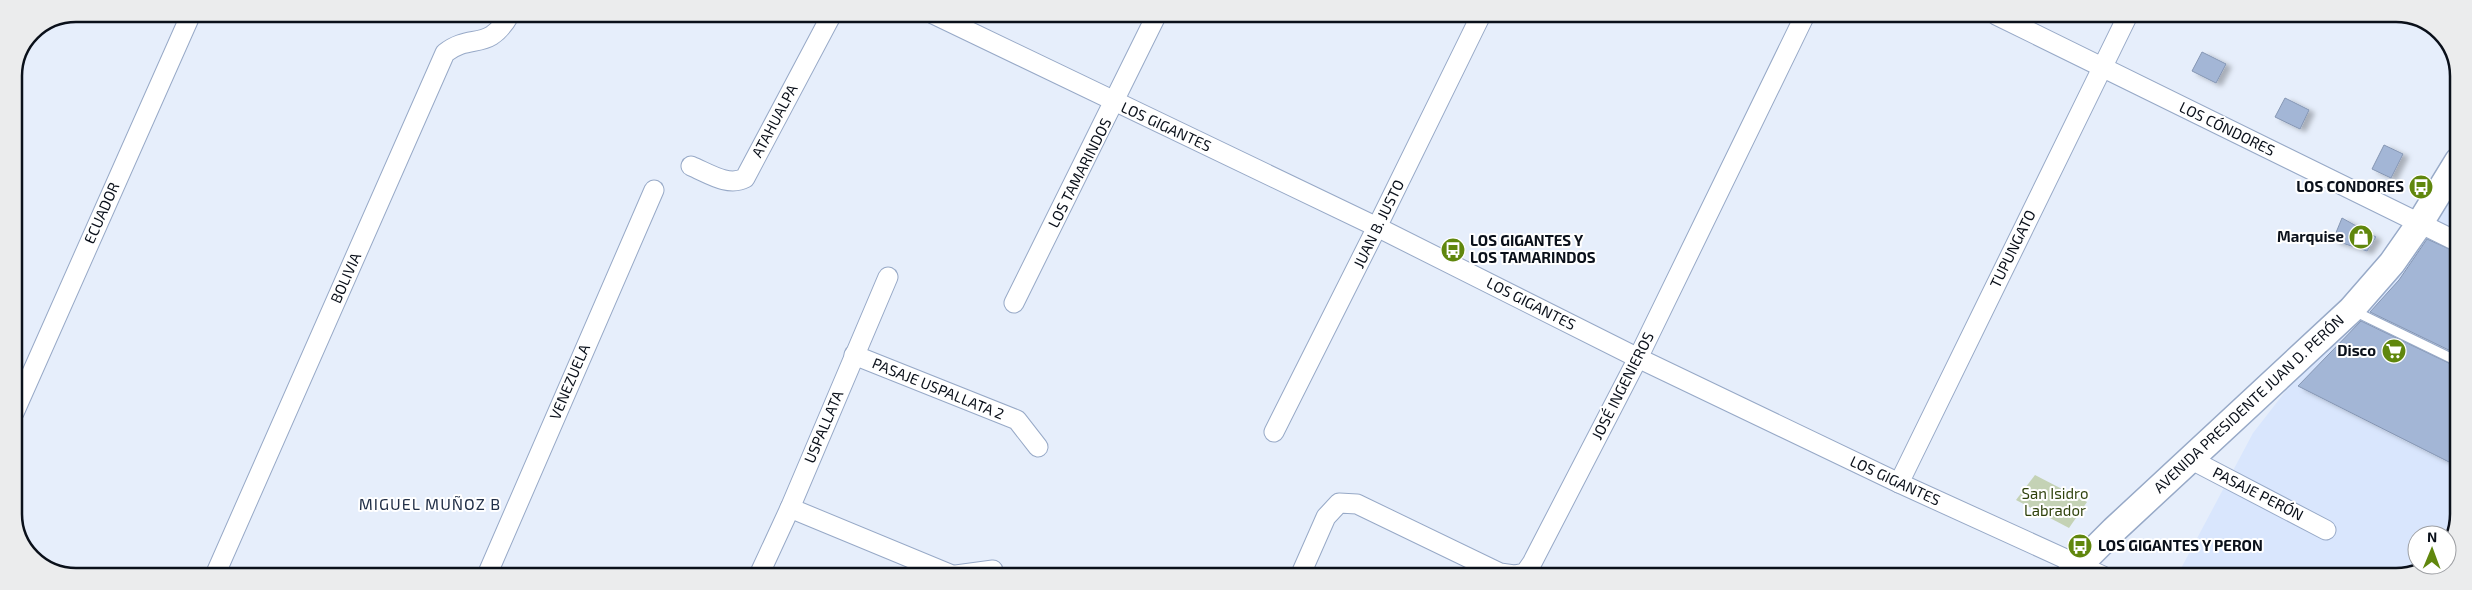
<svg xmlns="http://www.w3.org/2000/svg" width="2472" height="590" font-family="'Exo 2',sans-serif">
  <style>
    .built { fill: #d9e6fd }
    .green { fill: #c4d2b5 }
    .building { fill: #a3b6d6; stroke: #8596b3; filter: url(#shadow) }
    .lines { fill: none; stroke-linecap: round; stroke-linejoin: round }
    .lane-casing { stroke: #97a9c7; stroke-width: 11 }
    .street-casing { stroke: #97a9c7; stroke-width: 21 }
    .secondary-casing { stroke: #97a9c7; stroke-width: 29 }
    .lane { stroke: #fff; stroke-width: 9 }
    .street { stroke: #fff; stroke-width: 19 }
    .secondary { stroke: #fff; stroke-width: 26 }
    .labels { text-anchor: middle; stroke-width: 4; stroke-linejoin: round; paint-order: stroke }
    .street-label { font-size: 15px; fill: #0a101a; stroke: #fff }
    .poi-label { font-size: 15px; font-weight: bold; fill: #0a101a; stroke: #fff; text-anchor: end }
    .park-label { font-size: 15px; fill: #2f420c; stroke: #fff }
    .neighbourhood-label { font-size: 16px; letter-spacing: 1px; fill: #223048; stroke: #fff }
    .rim { fill: none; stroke: #0a101a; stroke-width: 2.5 }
  </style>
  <defs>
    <filter id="shadow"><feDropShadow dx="5.5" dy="3" stdDeviation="2.5" flood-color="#0004"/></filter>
  </defs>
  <rect width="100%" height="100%" fill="#e6eefb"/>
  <!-- built -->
  <path class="built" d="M2458 170 2457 526 2447 542V535H2417V565H2428L2395 576H2177L2253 433Z"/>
  <!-- green -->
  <path class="green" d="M2035 475 2087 502 2069 528 2016 500Z"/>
  <!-- building -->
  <g class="building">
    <path d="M2202 52 2226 64 2216 83 2192 71Z"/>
    <path d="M2285 98 2309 110 2300 129 2275 117Z"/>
    <path d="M2384 145 2403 154 2391 178 2372 169Z"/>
    <path d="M2342 218 2376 237 2367 251 2333 240Z"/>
    <path d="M2427 239 2458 253 2457 354 2370 312 2399 280Z"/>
    <path d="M2361 321 2457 367V466L2298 386Z"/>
  </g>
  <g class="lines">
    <defs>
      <path id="lane" d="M2354 311 2457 361"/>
      <g id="street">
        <path d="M933 14 1377 227 1638 358 1899 483 2103 576"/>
        <path d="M1996 15 2458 242"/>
        <path d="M691 166C708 173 728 187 745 178L832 14"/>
        <path d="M1014 303 1157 14"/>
        <path d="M854 355 1017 420 1038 447"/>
        <path d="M14 413 191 14"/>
        <path d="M1274 432 1377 227 1481 15"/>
        <path d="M2190 459 2326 530"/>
        <path d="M1899 483 2128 15"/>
        <path d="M790 508 952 575"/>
        <path d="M215 575 445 53C472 32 488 53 510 14"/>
        <path d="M487 575 654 190"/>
        <path d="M759 575 790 508 888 277"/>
        <path d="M956 575 993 570"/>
        <path d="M1300 576 1326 517 1339 503 1357 504 1500 573 1514 575 1525 573 1532 563 1638 358 1805 15"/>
      </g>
      <path id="secondary" d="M2068 576 2114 530 2351 310 2392 263 2420 223 2458 161"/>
    </defs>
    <!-- lane casing -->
    <use href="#lane" class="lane-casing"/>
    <!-- street casing -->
    <use href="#street" class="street-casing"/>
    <!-- secondary casing -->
    <use href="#secondary" class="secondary-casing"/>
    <!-- lane -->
    <use href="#lane" class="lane"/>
    <!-- street -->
    <use href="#street" class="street"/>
    <!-- secondary -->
    <use href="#secondary" class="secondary"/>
  </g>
  <!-- icons -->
  <defs>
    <symbol id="bus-disc" viewBox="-11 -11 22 22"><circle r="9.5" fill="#60870d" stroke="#fff"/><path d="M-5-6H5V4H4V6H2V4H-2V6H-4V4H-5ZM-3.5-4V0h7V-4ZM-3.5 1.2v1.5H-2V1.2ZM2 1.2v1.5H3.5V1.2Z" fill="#fff"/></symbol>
    <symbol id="shop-disc" viewBox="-11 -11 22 22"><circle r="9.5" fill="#60870d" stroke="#fff"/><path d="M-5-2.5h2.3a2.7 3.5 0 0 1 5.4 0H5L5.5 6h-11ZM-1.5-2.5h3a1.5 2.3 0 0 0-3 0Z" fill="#fff"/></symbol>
    <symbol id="supermarket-disc" viewBox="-11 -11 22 22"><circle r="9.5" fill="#60870d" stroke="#fff"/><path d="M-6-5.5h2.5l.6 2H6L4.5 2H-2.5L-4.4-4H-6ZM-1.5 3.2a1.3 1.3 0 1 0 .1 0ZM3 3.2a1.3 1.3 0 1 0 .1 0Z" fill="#fff"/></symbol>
  </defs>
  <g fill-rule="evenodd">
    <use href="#bus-disc" x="2407" y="173" width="28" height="28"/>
    <use href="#shop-disc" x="2347" y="223" width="28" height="28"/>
    <use href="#bus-disc" x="1439" y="236" width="28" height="28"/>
    <use href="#supermarket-disc" x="2380" y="337" width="28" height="28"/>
    <use href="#bus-disc" x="2066" y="532" width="28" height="28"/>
  </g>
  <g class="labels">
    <!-- street labels -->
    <g class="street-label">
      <text transform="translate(775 121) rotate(-62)" y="5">ATAHUALPA</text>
      <text transform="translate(1166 127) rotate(25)" y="5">LOS GIGANTES</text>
      <text transform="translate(2227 129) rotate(26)" y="5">LOS CÓNDORES</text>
      <text transform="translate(1080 173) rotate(-63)" y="5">LOS TAMARINDOS</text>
      <text transform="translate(102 213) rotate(-66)" y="5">ECUADOR</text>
      <text transform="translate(1379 224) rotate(-64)" y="5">JUAN B. JUSTO</text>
      <text transform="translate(2013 249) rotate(-64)" y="5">TUPUNGATO</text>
      <text transform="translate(346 278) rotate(-66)" y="5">BOLIVIA</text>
      <text transform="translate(1531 304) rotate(27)" y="5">LOS GIGANTES</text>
      <text transform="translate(570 382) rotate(-67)" y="5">VENEZUELA</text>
      <text transform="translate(1623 386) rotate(-63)" y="5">JOSÉ INGENIEROS</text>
      <text transform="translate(938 389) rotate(22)" y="5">PASAJE USPALLATA 2</text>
      <text transform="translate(2249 404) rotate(-43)" y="5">AVENIDA PRESIDENTE JUAN D. PERÓN</text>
      <text transform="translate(824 427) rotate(-67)" y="5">USPALLATA</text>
      <text transform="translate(1895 481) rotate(25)" y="5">LOS GIGANTES</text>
      <text transform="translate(2258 494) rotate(27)" y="5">PASAJE PERÓN</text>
    </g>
    <!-- poi labels -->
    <g class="poi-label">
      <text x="2404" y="192">LOS CONDORES</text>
      <text x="2344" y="242">Marquise</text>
      <text x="1470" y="246" text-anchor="start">LOS GIGANTES Y<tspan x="1470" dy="17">LOS TAMARINDOS</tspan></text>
      <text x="2376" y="356">Disco</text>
      <text x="2098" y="551" text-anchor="start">LOS GIGANTES Y PERON</text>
    </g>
    <!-- park labels -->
    <g class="park-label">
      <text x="2055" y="499">San Isidro<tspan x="2055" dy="17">Labrador</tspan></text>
    </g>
    <!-- neighbourhood labels -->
    <g class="neighbourhood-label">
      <text x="430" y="510">MIGUEL MUÑOZ B</text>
    </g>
  </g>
  <!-- crop -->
  <path d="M0 0H2472V590H0ZM76 22H2396A54 54 0 0 1 2450 76V514A54 54 0 0 1 2396 568H76A54 54 0 0 1 22 514V76A54 54 0 0 1 76 22Z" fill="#ebeced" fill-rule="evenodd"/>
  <path class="rim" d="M76 22H2396A54 54 0 0 1 2450 76V514A54 54 0 0 1 2396 568H76A54 54 0 0 1 22 514V76A54 54 0 0 1 76 22Z"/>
  <!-- north arrow -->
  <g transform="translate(2432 550) rotate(1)"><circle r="24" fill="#ffffff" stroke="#9d9fa3"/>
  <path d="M0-4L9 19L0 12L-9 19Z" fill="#60870d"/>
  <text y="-8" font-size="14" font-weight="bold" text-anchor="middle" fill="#0a101a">N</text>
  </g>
</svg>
